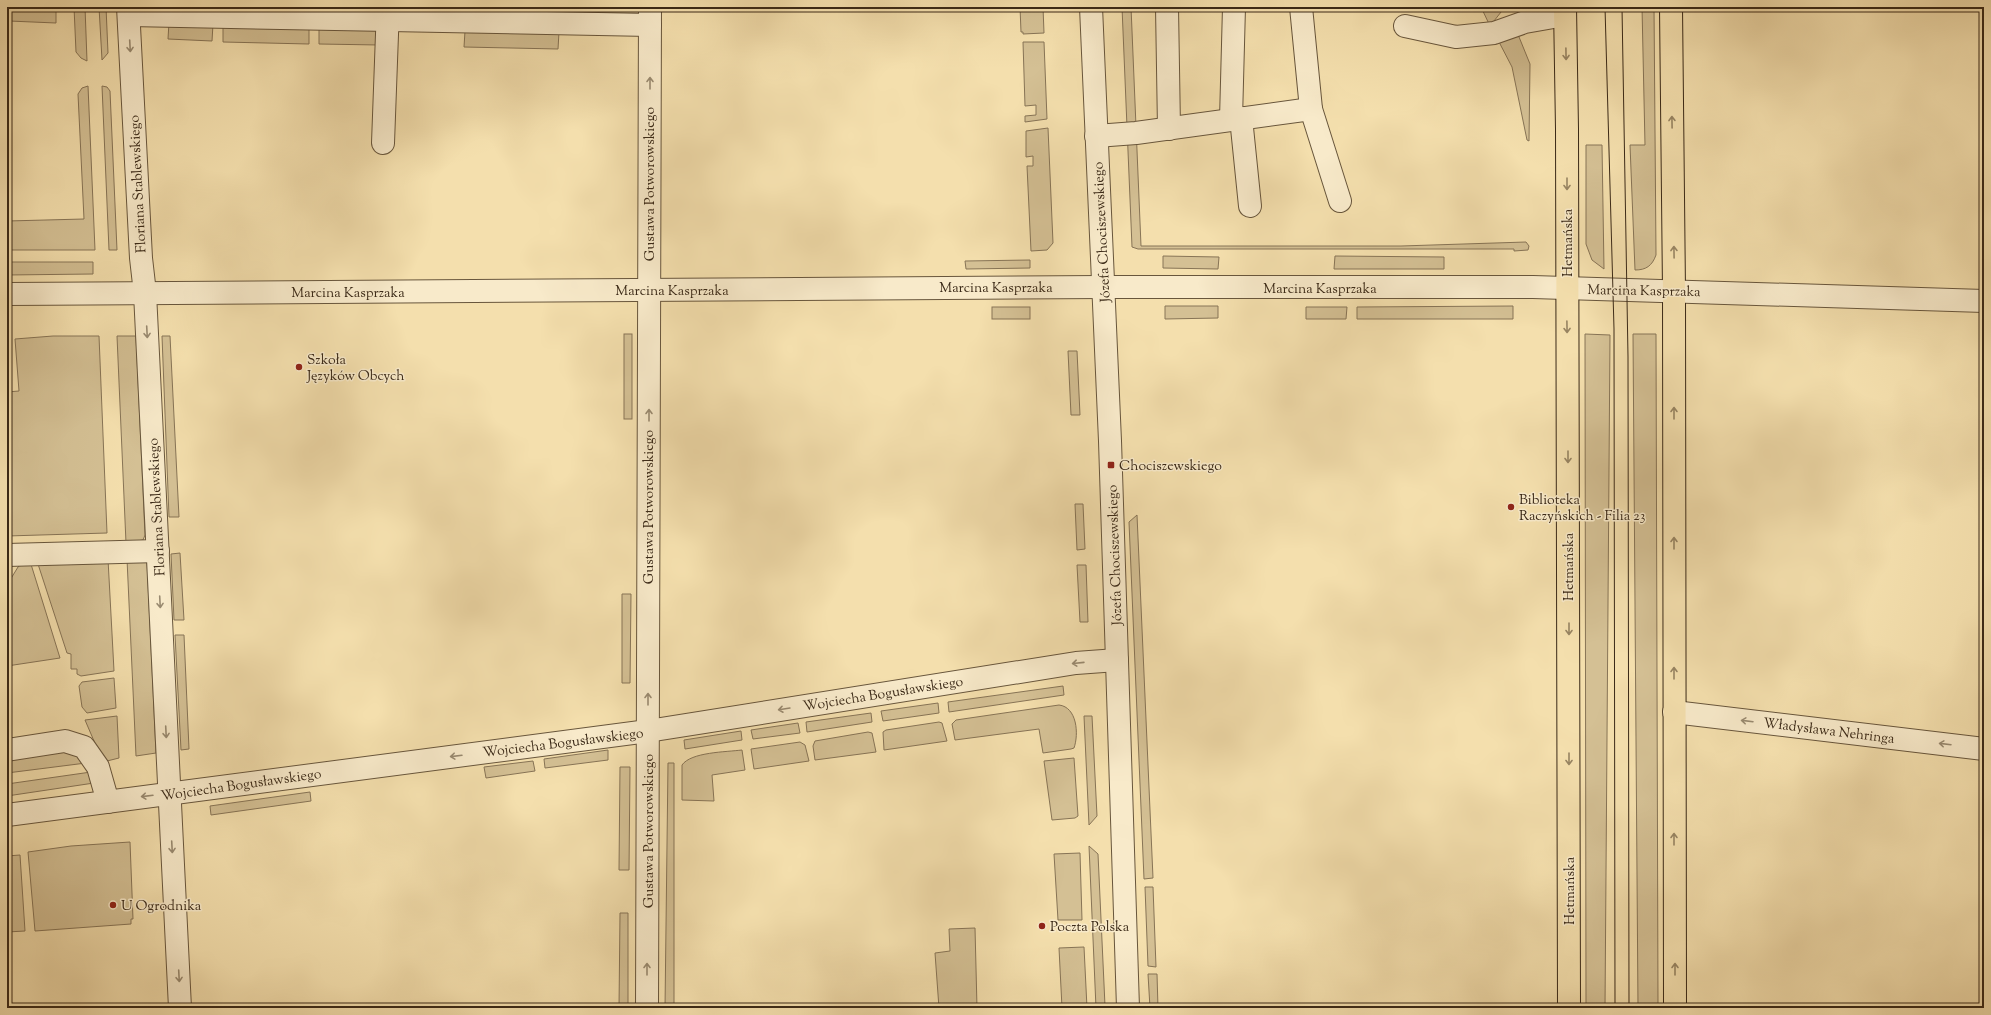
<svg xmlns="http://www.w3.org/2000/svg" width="1991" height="1015" font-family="'Sorts Mill Goudy',serif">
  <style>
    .green { fill: #d4c094; stroke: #877456 }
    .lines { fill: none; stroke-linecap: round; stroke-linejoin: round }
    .minor-casing { stroke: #68563c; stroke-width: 24 }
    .major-casing { stroke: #3a2917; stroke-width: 24 }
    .minor { stroke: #f8eaca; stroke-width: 22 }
    .major { stroke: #f4dfad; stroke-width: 22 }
    .tram { stroke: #3a2917; stroke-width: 1 }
    .oneway { stroke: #998a70 }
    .oneway2 { stroke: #978462 }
    .poi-dot { fill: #8f2418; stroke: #f8eaca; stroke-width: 1.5 }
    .labels { text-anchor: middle; stroke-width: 3; stroke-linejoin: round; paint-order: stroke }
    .street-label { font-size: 14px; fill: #3a2917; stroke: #f8eaca }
    .poi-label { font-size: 14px; fill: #3a2917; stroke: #f8eaca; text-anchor: start }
  </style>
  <rect width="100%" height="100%" fill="#f4dfad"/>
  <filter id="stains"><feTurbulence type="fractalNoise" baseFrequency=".005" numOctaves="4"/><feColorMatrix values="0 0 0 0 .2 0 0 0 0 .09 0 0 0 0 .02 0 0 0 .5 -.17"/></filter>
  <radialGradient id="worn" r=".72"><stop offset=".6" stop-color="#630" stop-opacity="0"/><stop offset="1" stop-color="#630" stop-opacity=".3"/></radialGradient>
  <!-- green -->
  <g class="green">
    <path d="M9 7 56 10V23L9 21Z"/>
    <path d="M74 7H85L87 61 81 58 76 52Z"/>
    <path d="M99 7H106L108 53 102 60Z"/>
    <path d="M1020 7H1043L1044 33 1023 34V32H1021Z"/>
    <path d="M1122 7H1131L1141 246H1401L1526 242 1529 246 1528 250 1514 251V249H1138L1132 247Z"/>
    <path d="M1481 7H1505L1490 26Z"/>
    <path d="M1642 7H1654L1656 255C1652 266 1646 270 1635 270L1630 145H1645Z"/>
    <path d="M169 22 213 24 212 41 168 39Z"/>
    <path d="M223 24 309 28V44L223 42Z"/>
    <path d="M319 29 377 30 379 45 319 44Z"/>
    <path d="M465 31 559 32 558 49 464 47Z"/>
    <path d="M1517 32 1530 64 1529 141 1527 140 1512 67 1498 40Z"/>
    <path d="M1023 42H1044L1047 119 1025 122V116L1036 115V105L1025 106Z"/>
    <path d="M88 86 95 250H7V221L84 219 78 94 82 88Z"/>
    <path d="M102 86 107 87 110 91 117 250H109Z"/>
    <path d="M1048 128 1053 243 1047 250 1031 251 1027 166H1033V156L1026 157V131Z"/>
    <path d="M1586 145H1602L1604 269 1592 260 1586 244Z"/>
    <path d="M1163 256 1219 257 1218 269 1163 268Z"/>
    <path d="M1335 256 1444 257V269H1334Z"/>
    <path d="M1030 260V268L966 269 965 261Z"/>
    <path d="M7 262H93V274L7 275Z"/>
    <path d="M1165 306H1218V318L1165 319Z"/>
    <path d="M1513 306V319H1357V307Z"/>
    <rect x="992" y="307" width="38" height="12"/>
    <path d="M1306 307H1347L1346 319H1306Z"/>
    <rect x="624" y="334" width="8" height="85"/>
    <path d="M1585 334 1610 335 1605 1008H1586Z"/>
    <path d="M1633 334H1656L1658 1008H1638Z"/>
    <path d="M53 336H99L107 533 7 536V392L19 391 15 339Z"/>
    <path d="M117 336H136L145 535 143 540 126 543Z"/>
    <path d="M162 336H170L179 517H169Z"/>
    <path d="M1068 351H1077L1080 415H1071Z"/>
    <path d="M1075 504H1083L1085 549 1077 550Z"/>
    <path d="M1137 515 1153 878 1144 879 1129 522Z"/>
    <path d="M180 553 184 620H174L171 554Z"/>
    <path d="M108 559 114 671 81 676 77 674V669H71V654L67 653 37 561Z"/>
    <path d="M127 559 147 562 156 753 136 756Z"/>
    <path d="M25 561H30L60 658 7 666V585L18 567Z"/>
    <path d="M1077 565H1086L1088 622H1080Z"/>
    <path d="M622 594H631L630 683H622Z"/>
    <path d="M175 635H184L189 749 181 750Z"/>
    <path d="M114 678 116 708 87 713 82 707 79 686 82 682Z"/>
    <path d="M1063 686 1064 695 949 712 948 702Z"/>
    <path d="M938 703 939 713 883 721 881 711Z"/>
    <path d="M1059 705C1077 707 1079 734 1074 748L1071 749 1043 753 1039 729 955 740 952 724 956 720Z"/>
    <path d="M871 713 872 722 807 732 806 722Z"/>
    <path d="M117 716 119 758 103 762 85 720Z"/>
    <path d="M1084 716H1092L1097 816 1089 825Z"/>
    <path d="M939 722 942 723 947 741 884 750 883 732 886 730Z"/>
    <path d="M798 723 800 733 753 739 751 730Z"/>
    <path d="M741 731 742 740 685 749 684 740Z"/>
    <path d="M868 732 872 733 876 752 815 760 813 746 815 741Z"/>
    <path d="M800 742 805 745 809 761 754 769 751 749Z"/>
    <path d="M608 750V760L545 768 544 759Z"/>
    <path d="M742 750 745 770 712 775 714 801 682 800V765C691 752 726 752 742 750Z"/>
    <path d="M60 751 74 754 86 763 7 773V758Z"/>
    <path d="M1074 758 1078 816 1075 818 1052 820 1044 761Z"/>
    <path d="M533 761 535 771 486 778 484 767Z"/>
    <path d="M668 763H674V1008H665Z"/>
    <path d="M620 767H630L629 870H619Z"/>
    <path d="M91 772 94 783 7 796V784Z"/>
    <path d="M310 792 311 801 211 815 210 806Z"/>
    <path d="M130 842 133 919H131V924L35 931 28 852 71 846Z"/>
    <path d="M1089 846 1098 854 1105 1006 1103 1008H1096Z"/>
    <path d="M1080 853 1082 920H1058L1054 854Z"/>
    <path d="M20 855 25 931 7 932V856Z"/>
    <path d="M1145 887H1153L1156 967 1148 966Z"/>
    <path d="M620 913H628V1008H619Z"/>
    <path d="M975 928 977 1008H939L935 953 950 951 949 929Z"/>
    <path d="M1084 947 1087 1008H1062L1059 948Z"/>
    <path d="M1148 974H1157L1158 1008H1150Z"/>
  </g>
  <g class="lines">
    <defs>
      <g id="minor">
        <path d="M128 7 141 258 145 293 180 1008"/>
        <path d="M1091 7 1110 441 1128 1008"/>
        <path d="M1167 7 1169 129"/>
        <path d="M1301 7 1311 109"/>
        <path d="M129 15 650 25"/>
        <path d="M1405 26 1456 37 1494 33 1525 22 1565 15"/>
        <path d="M1241 118 1250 206"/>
        <path d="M1231 119 1234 7"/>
        <path d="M1096 136 1136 133 1311 109 1340 201"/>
        <path d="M383 143 388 7"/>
        <path d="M7 294 1103 287H1533L1984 301"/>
        <path d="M7 555 158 551"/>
        <path d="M1674 712 1984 749"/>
        <path d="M7 750 65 741 84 747 98 767 108 802"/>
        <path d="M7 815 648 731 1076 663 1117 660"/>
        <path d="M647 1008 650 7"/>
      </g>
      <g id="major">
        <path d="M1565 7 1567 129 1569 1008"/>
        <path d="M1671 7 1674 291 1675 1008"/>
      </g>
    </defs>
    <!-- minor casing -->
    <use href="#minor" class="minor-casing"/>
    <!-- major casing -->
    <use href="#major" class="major-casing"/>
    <!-- minor -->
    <use href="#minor" class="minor"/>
    <!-- major -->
    <use href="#major" class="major"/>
    <!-- tram -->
    <g class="tram">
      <path d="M1605 7 1614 329 1615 1008"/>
      <path d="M1622 7 1628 357 1629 1008"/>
    </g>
  </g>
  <!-- one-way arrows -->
  <defs><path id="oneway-shaft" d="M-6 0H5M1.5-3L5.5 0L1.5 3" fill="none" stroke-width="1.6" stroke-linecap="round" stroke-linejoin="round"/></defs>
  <g class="oneway">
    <use href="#oneway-shaft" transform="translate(130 46) rotate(87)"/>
    <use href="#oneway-shaft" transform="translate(650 83) rotate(-90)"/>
    <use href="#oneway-shaft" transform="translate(147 332) rotate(87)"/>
    <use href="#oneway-shaft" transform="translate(649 415) rotate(-90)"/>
    <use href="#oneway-shaft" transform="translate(160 602) rotate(87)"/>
    <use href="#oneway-shaft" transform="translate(1078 663) rotate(174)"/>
    <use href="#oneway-shaft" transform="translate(648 699) rotate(-90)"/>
    <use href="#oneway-shaft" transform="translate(784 709) rotate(171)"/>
    <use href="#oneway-shaft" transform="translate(1747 721) rotate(-173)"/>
    <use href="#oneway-shaft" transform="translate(166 732) rotate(87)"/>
    <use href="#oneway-shaft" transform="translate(1945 744) rotate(-173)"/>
    <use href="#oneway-shaft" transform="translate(456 756) rotate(173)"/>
    <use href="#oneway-shaft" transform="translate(147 796) rotate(173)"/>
    <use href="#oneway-shaft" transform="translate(172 847) rotate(87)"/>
    <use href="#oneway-shaft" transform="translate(647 969) rotate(-90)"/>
    <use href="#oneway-shaft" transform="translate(179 976) rotate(87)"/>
  </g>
  <g class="oneway2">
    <use href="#oneway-shaft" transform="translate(1566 54) rotate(89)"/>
    <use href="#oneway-shaft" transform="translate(1672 122) rotate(-91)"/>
    <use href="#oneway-shaft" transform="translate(1567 184) rotate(90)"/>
    <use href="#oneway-shaft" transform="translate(1674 252) rotate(-91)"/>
    <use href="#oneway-shaft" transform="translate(1567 327) rotate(89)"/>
    <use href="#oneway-shaft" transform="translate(1674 413) rotate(-90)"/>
    <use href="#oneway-shaft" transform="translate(1568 457) rotate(90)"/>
    <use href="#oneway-shaft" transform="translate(1674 543) rotate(-90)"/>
    <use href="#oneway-shaft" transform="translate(1569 629) rotate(90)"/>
    <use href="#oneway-shaft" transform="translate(1674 673) rotate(-90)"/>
    <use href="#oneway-shaft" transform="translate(1569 759) rotate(90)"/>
    <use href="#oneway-shaft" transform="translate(1674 839) rotate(-90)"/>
    <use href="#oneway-shaft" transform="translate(1675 969) rotate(-90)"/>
  </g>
  <!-- markers -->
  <g class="poi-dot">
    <circle cx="299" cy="367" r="4"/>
    <rect x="1107" y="461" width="8" height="8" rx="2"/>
    <circle cx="1511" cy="507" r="4"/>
    <circle cx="113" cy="905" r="4"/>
    <circle cx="1042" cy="926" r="4"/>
  </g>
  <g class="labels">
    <!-- street labels -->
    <g class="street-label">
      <text transform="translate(137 184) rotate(-93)" y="5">Floriana Stablewskiego</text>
      <text transform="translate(649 184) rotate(-90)" y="5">Gustawa Potworowskiego</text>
      <text transform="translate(1101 232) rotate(-93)" y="5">Józefa Chociszewskiego</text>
      <text transform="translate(1567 243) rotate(-90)" y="5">Hetmańska</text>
      <text x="996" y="292">Marcina Kasprzaka</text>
      <text x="1320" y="293">Marcina Kasprzaka</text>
      <text x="672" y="295">Marcina Kasprzaka</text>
      <text transform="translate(1644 290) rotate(1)" y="5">Marcina Kasprzaka</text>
      <text x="348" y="297">Marcina Kasprzaka</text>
      <text transform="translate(156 507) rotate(-93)" y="5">Floriana Stablewskiego</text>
      <text transform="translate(648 507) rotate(-90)" y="5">Gustawa Potworowskiego</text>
      <text transform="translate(1114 555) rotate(-92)" y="5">Józefa Chociszewskiego</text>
      <text transform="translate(1568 567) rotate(-90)" y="5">Hetmańska</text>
      <text transform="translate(883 693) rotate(-9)" y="5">Wojciecha Bogusławskiego</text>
      <text transform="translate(1829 730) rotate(7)" y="5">Władysława Nehringa</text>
      <text transform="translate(563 742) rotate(-7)" y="5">Wojciecha Bogusławskiego</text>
      <text transform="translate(241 784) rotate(-8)" y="5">Wojciecha Bogusławskiego</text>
      <text transform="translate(648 831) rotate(-90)" y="5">Gustawa Potworowskiego</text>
      <text transform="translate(1569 891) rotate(-90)" y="5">Hetmańska</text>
    </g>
    <!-- poi labels -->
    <g class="poi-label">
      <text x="307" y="364">Szkoła<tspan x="307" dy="16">Języków Obcych</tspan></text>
      <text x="1119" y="470">Chociszewskiego</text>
      <text x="1519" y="504">Biblioteka<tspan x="1519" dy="16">Raczyńskich - Filia 23</tspan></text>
      <text x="121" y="910">U Ogrodnika</text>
      <text x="1050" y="931">Poczta Polska</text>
    </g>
  </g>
  <!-- margin -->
  <rect width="1991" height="1015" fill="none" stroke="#f4dfad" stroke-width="24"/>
  <rect x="8" y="8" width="1975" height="999" fill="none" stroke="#3a2917" stroke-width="2"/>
  <rect x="12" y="12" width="1967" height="991" fill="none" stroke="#3a2917"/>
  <rect width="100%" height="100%" filter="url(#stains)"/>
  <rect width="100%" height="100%" fill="url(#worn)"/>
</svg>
